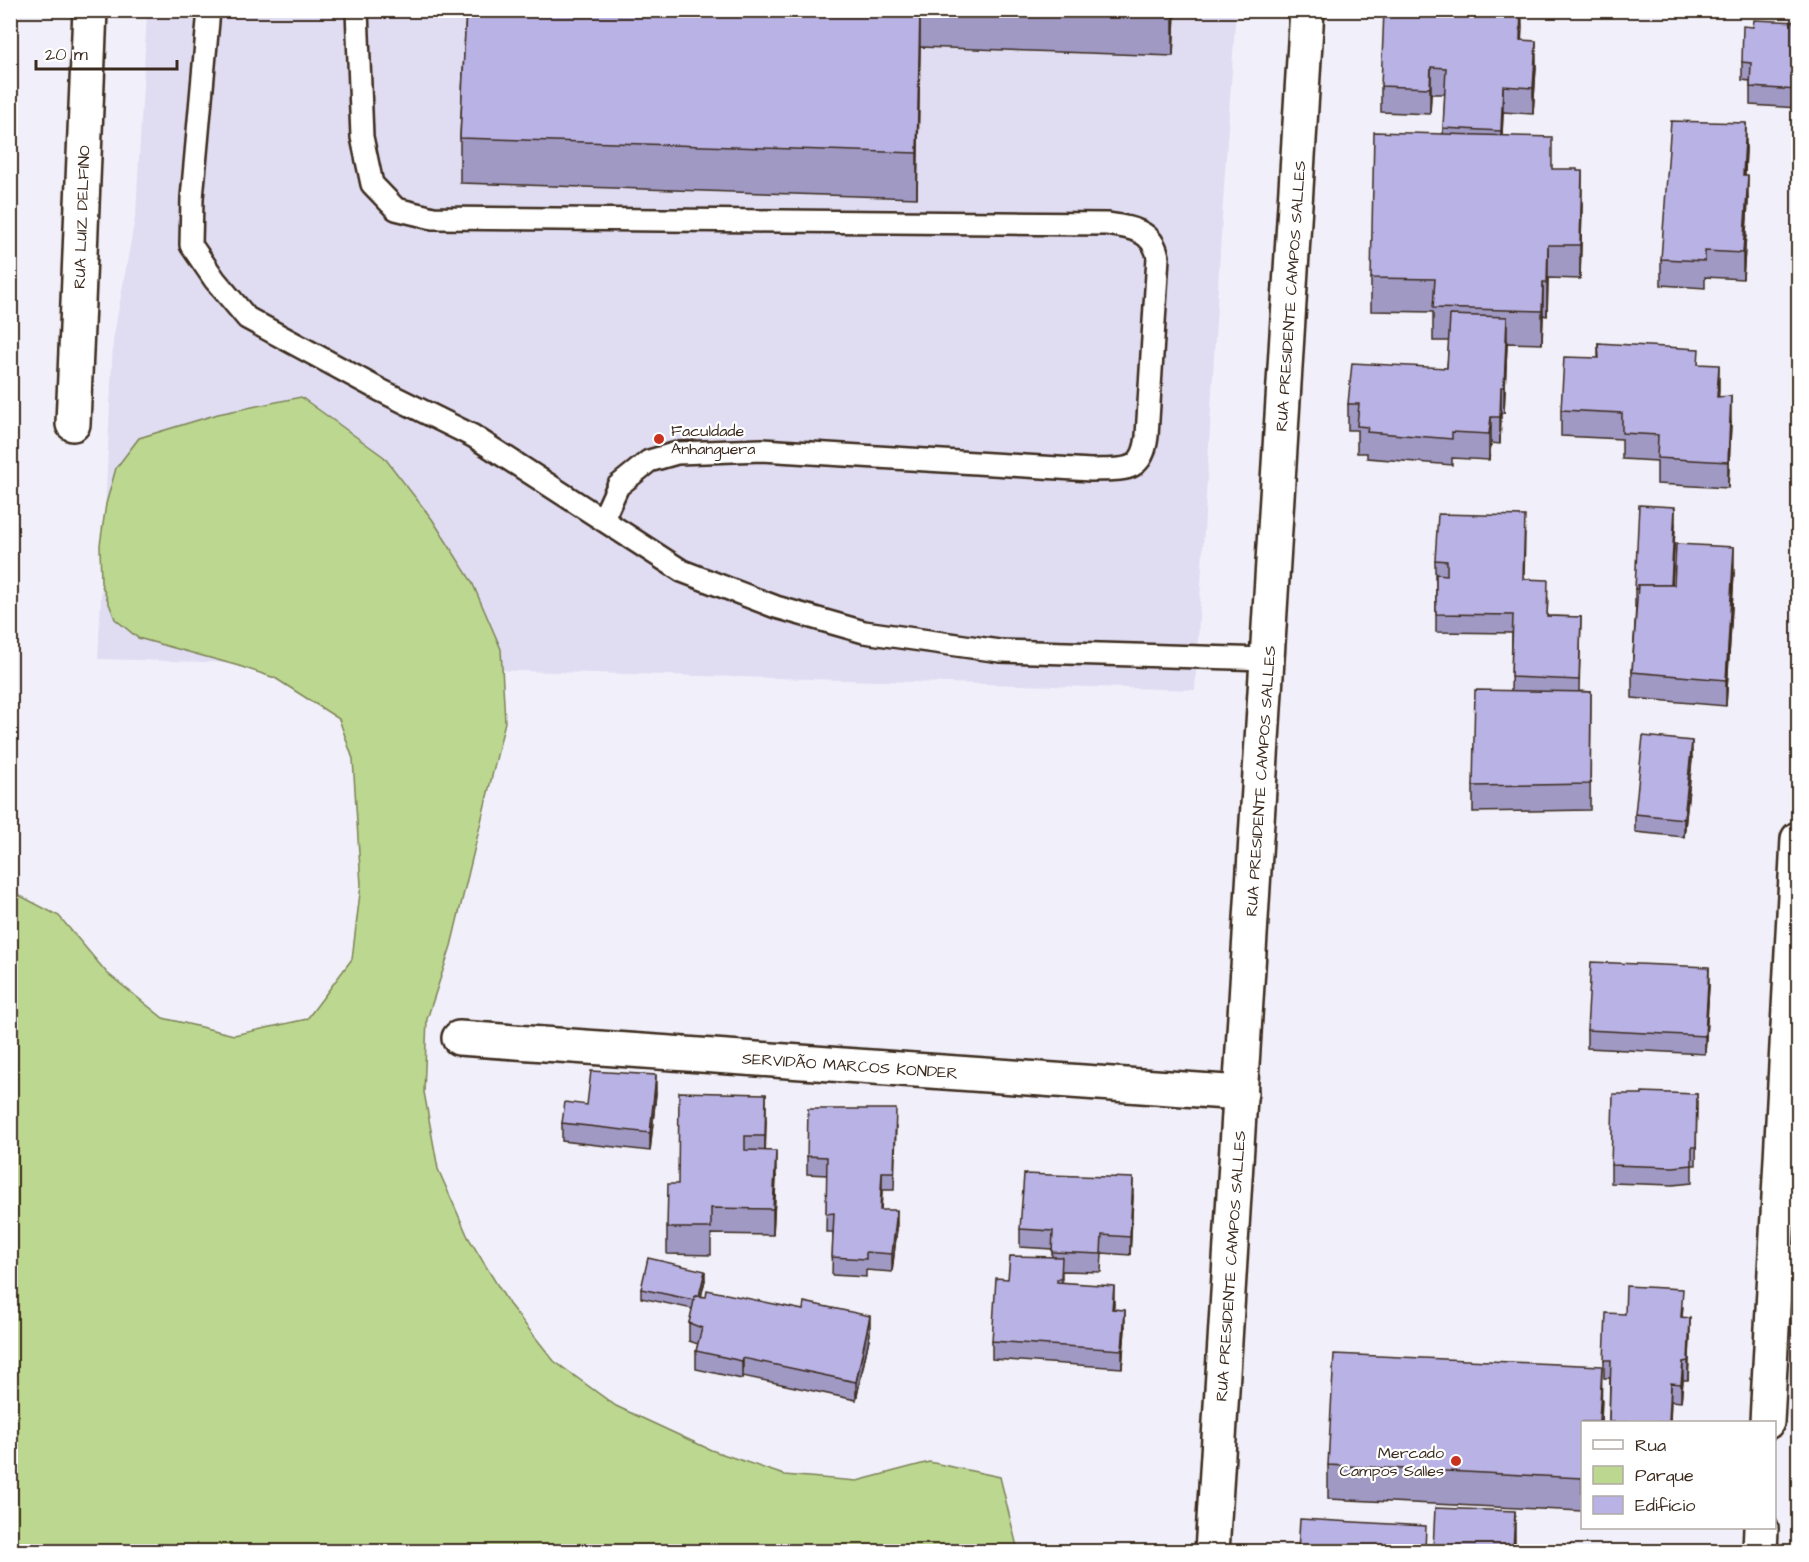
<svg xmlns="http://www.w3.org/2000/svg" width="1809" height="1562" font-family="'Architects Daughter',sans-serif">
  <style>
    .built { fill: #e0ddf3 }
    .green { fill: #bcd890; stroke: #7c8157; stroke-width: 1.5 }
    .lines { fill: none; stroke-linecap: round; stroke-linejoin: round }
    .service-casing { stroke: #3b2a1e; stroke-width: 26 }
    .minor-casing { stroke: #3b2a1e; stroke-width: 38 }
    .secondary-casing { stroke: #3b2a1e; stroke-width: 38 }
    .service { stroke: #fff; stroke-width: 21 }
    .minor { stroke: #fff; stroke-width: 33 }
    .secondary { stroke: #fff; stroke-width: 33 }
    .wall { fill: #9f99c4; stroke: #3b2a1e; stroke-width: 1.5 }
    .shaded-wall { fill: #827da0; stroke: #3b2a1e; stroke-width: 1.5 }
    .building { fill: #b9b2e4; stroke: #3b2a1e; stroke-width: 1.5 }
    .poi-dot { fill: #c8321e; stroke: #fff; stroke-width: 2 }
    .labels { text-anchor: middle; stroke-width: 4.5; stroke-linejoin: round; paint-order: stroke }
    .street-label { font-size: 16px; fill: #3b2a1e; stroke: #fff }
    .poi-label { font-size: 16px; fill: #3b2a1e; stroke: #fff; text-anchor: start }
  </style>
  <rect width="100%" height="100%" fill="#f1f0fa"/>
  <filter id="ink" filterUnits="userSpaceOnUse"><feTurbulence type="fractalNoise" baseFrequency=".0167" numOctaves="2"/><feDisplacementMap in="SourceGraphic" scale="12" xChannelSelector="R" yChannelSelector="G"/><feConvolveMatrix kernelMatrix="1 2 1 2 8 2 1 2 1" color-interpolation-filters="sRGB"/></filter>
  <g filter="url(#ink)">
    <!-- built -->
    <path class="built" d="M147 11H1236L1222 218 1195 690 98 659 113 340 136 212Z"/>
    <!-- green -->
    <path class="green" d="M301 397 384 457 432 519 472 582 501 649 505 722 451 946 427 1019 424 1092 438 1169 468 1237 509 1304 554 1361 616 1406 711 1450 784 1475 857 1481 929 1462 1000 1477 1018 1551H11V891L59 916 107 973 163 1018 234 1035 307 1019 352 959 361 885 353 759 339 719 275 678 239 666 138 638 115 619 101 583 100 545 106 504 116 468 139 438 218 414Z"/>
    <g class="lines">
      <defs>
        <g id="service">
          <path d="M209 10 192 198 191 245 215 280 247 318 380 390 473 436 682 571 776 607 864 632 1000 651 1267 659"/>
          <path d="M357 10 362 137 372 184 396 209 433 218 1107 224C1130 227 1153 230 1158 257L1147 436C1143 474 1123 469 1091 470L762 450 677 453 649 461 618 486 603 519"/>
        </g>
        <g id="minor">
          <path d="M73 424 90 10"/>
          <path d="M459 1038 1241 1093"/>
          <path d="M1767 1422 1798 839"/>
          <path d="M1760 1552 1761 1528"/>
        </g>
        <path id="secondary" d="M1212 1552 1307 10"/>
      </defs>
      <!-- service casing -->
      <use href="#service" class="service-casing"/>
      <!-- minor casing -->
      <use href="#minor" class="minor-casing"/>
      <!-- secondary casing -->
      <use href="#secondary" class="secondary-casing"/>
      <!-- service -->
      <use href="#service" class="service"/>
      <!-- minor -->
      <use href="#minor" class="minor"/>
      <!-- secondary -->
      <use href="#secondary" class="secondary"/>
    </g>
    <!-- wall -->
    <g class="wall">
      <path d="M466 10H1175L1173 56 920 47 917 198 460 183V138Z"/>
      <path d="M1522 10 1521 40 1536 67 1533 114 1503 112 1502 136 1552 169 1582 204 1580 279 1548 278 1547 316 1543 315 1542 344 1507 343 1504 413H1501L1500 444 1491 443 1489 460 1452 458V465L1367 458V453H1357V430H1348V404L1447 368 1449 341H1433V312L1371 311V278L1443 134 1445 94H1431L1430 114 1381 112V86Z"/>
      <path d="M1798 22V108L1750 105V81L1742 80V62L1753 27Z"/>
      <path d="M1746 149 1745 175 1748 201 1743 279 1705 277V288L1661 285V259Z"/>
      <path d="M1598 343 1699 364 1719 397 1731 422 1728 488 1657 484V461L1622 459V439L1561 436V410L1598 358Z"/>
      <path d="M1675 525 1672 585 1734 573 1726 706 1632 698V672L1636 607H1635V589Z"/>
      <path d="M1525 534 1524 579 1548 598 1547 616 1581 617 1579 691 1591 692 1590 810 1473 812V786L1511 691 1512 633 1436 632V578H1435V560Z"/>
      <path d="M1692 759 1684 837 1635 832V814Z"/>
      <path d="M1709 985 1705 1054 1587 1048V1030Z"/>
      <path d="M656 1093 650 1151 562 1141V1123L587 1105Z"/>
      <path d="M1642 1094H1697L1696 1165H1692V1183L1673 1185 1611 1183V1165Z"/>
      <path d="M766 1120 765 1151 776 1177 773 1235 711 1234V1255L667 1254V1228L678 1184Z"/>
      <path d="M896 1127 894 1190H882L881 1210 897 1228 892 1272 866 1270V1277L832 1275 833 1232H826L827 1175 807 1174V1156Z"/>
      <path d="M1133 1196 1130 1255 1102 1253 1101 1272 1062 1271V1282L1114 1304 1113 1309 1125 1328 1122 1368 992 1359V1341L1008 1279 1052 1257V1249L1020 1247V1229Z"/>
      <path d="M705 1280 701 1296 870 1334 856 1400 743 1376 742 1379 696 1369V1351L698 1344 689 1341V1323L693 1309 641 1298V1289Z"/>
      <path d="M1683 1307 1682 1317 1690 1336 1688 1380H1683L1681 1402 1671 1401 1670 1422H1609L1610 1378H1604V1360L1625 1314Z"/>
      <path d="M1602 1400 1601 1422H1582V1511L1328 1499V1465Z"/>
    </g>
    <!-- shaded-wall -->
    <g class="shaded-wall">
      <path d="M920 10V47L917 198V153Z"/>
      <path d="M1175 10 1173 56V11Z"/>
      <path d="M1521 10 1522 27 1520 66V40Z"/>
      <path d="M1536 41V67L1533 114V88Z"/>
      <path d="M1431 67V94L1430 114V88Z"/>
      <path d="M1503 86V112L1501 157V131Z"/>
      <path d="M1746 123V149L1743 201V175Z"/>
      <path d="M1582 171V204L1580 279V245Z"/>
      <path d="M1748 175V201L1743 279V253Z"/>
      <path d="M1548 245V278L1547 316V282Z"/>
      <path d="M1543 282V315L1542 344V311Z"/>
      <path d="M1507 317V343L1504 413V387Z"/>
      <path d="M1719 365V391L1717 423V397Z"/>
      <path d="M1501 387V413L1500 444V417Z"/>
      <path d="M1731 396V422L1728 488V462Z"/>
      <path d="M1491 417V443L1489 460V434Z"/>
      <path d="M1675 507V525L1671 608V590Z"/>
      <path d="M1734 547V573L1726 706V680Z"/>
      <path d="M1692 741V759L1684 837V819Z"/>
      <path d="M1709 967V985L1705 1054V1036Z"/>
      <path d="M656 1075V1093L650 1151V1133Z"/>
      <path d="M766 1094V1120L765 1163V1136Z"/>
      <path d="M776 1151V1177L773 1235V1209Z"/>
      <path d="M882 1172V1190L880 1228V1210Z"/>
      <path d="M1133 1178V1196L1130 1255V1237Z"/>
      <path d="M897 1210V1228L892 1272V1254Z"/>
      <path d="M705 1271V1280L698 1310V1301Z"/>
      <path d="M1114 1286V1304L1112 1327V1309Z"/>
      <path d="M1125 1310V1328L1122 1368V1350Z"/>
      <path d="M870 1316V1334L856 1400V1382Z"/>
      <path d="M1690 1318V1336L1688 1380V1361Z"/>
      <path d="M743 1358V1376L742 1379V1361Z"/>
      <path d="M1683 1362V1380L1681 1402V1384Z"/>
      <path d="M1602 1366 1601 1422H1599Z"/>
      <path d="M1671 1383 1670 1422H1669Z"/>
      <path d="M1515 1511V1551H1513Z"/>
    </g>
    <!-- building -->
    <g class="building">
      <path d="M466 10H920L917 153 460 138Z"/>
      <path d="M1384 10H1521L1520 40 1536 41 1533 88 1503 86 1501 131 1443 128 1446 68 1431 67 1430 88 1381 86Z"/>
      <path d="M1754 20 1798 22V90L1750 87 1751 63 1742 62 1743 26 1753 27Z"/>
      <path d="M1671 121 1746 123 1743 175H1748L1743 253 1705 251V261L1661 259Z"/>
      <path d="M1374 132 1552 137V169H1577V171H1582L1580 245H1548L1547 282H1543L1542 311 1433 308 1435 279 1371 278Z"/>
      <path d="M1450 315 1507 317 1504 387H1501L1500 417H1491L1489 434 1452 432V439L1367 432 1368 427 1357 426 1359 404H1348L1352 363 1447 368Z"/>
      <path d="M1598 343 1699 349 1698 364 1719 365 1717 397 1731 396 1728 462 1657 458 1658 435 1622 433V413L1561 410 1564 357 1599 358Z"/>
      <path d="M1639 505 1675 507 1671 585H1638L1637 589H1635Z"/>
      <path d="M1438 514 1525 516 1523 579 1548 580 1547 616 1581 617 1579 680 1511 677 1513 615 1436 614V574L1447 575V561L1435 560Z"/>
      <path d="M1676 544 1734 547 1726 680 1632 672 1638 585H1674Z"/>
      <path d="M1475 690 1591 692 1590 784 1473 786Z"/>
      <path d="M1643 736 1692 741 1684 819 1635 814Z"/>
      <path d="M1591 962 1709 967 1705 1036 1587 1030Z"/>
      <path d="M591 1071 656 1075 650 1133 562 1123 565 1102 587 1105Z"/>
      <path d="M679 1092 766 1094 765 1136H745V1150L776 1151 773 1209 711 1208V1228H667L668 1184H678Z"/>
      <path d="M1642 1092 1697 1094 1696 1147H1692V1165L1673 1167 1611 1165 1613 1094H1642Z"/>
      <path d="M808 1109H896L894 1172H882L880 1210H897L892 1254 866 1252V1259L832 1257 834 1213 826 1214 827 1157 807 1156Z"/>
      <path d="M1024 1174 1133 1178 1130 1237 1102 1235 1101 1254 1052 1252 1053 1231 1020 1229Z"/>
      <path d="M1010 1256 1062 1257 1061 1279H1057V1282L1114 1286 1112 1309 1125 1310 1122 1350 992 1341 996 1278 1008 1279Z"/>
      <path d="M648 1258 705 1271 699 1296H695L694 1300 641 1289Z"/>
      <path d="M1626 1286 1683 1289 1681 1317 1690 1318 1688 1361 1683 1362 1681 1384 1671 1383 1669 1422H1609L1611 1360H1604L1606 1313 1625 1314Z"/>
      <path d="M707 1290 803 1310 804 1302 870 1316 856 1382 743 1358 742 1361 696 1351 702 1328 689 1323 695 1296 706 1297Z"/>
      <path d="M1334 1354 1602 1366 1599 1422H1582V1478L1328 1465Z"/>
      <path d="M1435 1508 1515 1511 1513 1551H1428V1549H1433Z"/>
      <path d="M1300 1519 1426 1526 1425 1551H1298Z"/>
    </g>
  </g>
  <!-- markers -->
  <g class="poi-dot">
    <circle cx="659" cy="439" r="6"/>
    <circle cx="1456" cy="1461" r="6"/>
  </g>
  <g class="labels">
    <!-- street labels -->
    <g class="street-label">
      <text transform="translate(81 217) rotate(-88)" y="6">RUA LUIZ DELFINO</text>
      <text transform="translate(1290 296) rotate(-86)" y="6">RUA PRESIDENTE CAMPOS SALLES</text>
      <text transform="translate(1260 781) rotate(-86)" y="6">RUA PRESIDENTE CAMPOS SALLES</text>
      <text transform="translate(850 1065) rotate(4)" y="6">SERVIDÃO MARCOS KONDER</text>
      <text transform="translate(1230 1266) rotate(-86)" y="6">RUA PRESIDENTE CAMPOS SALLES</text>
    </g>
    <!-- poi labels -->
    <g class="poi-label">
      <text x="671" y="436">Faculdade<tspan x="671" dy="18">Anhanguera</tspan></text>
      <text x="1444" y="1458" text-anchor="end">Mercado<tspan x="1444" dy="18">Campos Salles</tspan></text>
    </g>
  </g>
  <!-- margin -->
  <rect width="1809" height="1562" fill="none" stroke="#fff" stroke-width="36"/>
  <rect x="18" y="18" width="1773" height="1526" fill="none" stroke="#3b2a1e" stroke-width="2" filter="url(#ink)"/>
  <!-- legend -->
  <rect x="1581" y="1421" width="195" height="108" fill="#ffffff" stroke="#b1aaa5" stroke-width="1.5"/>
  <rect x="1593" y="1440" width="30" height="9" fill="#ffffff" stroke="#b1aaa5" stroke-width="1.5"/>
  <text x="1635" y="1451" font-size="18" fill="#3b2a1e">Rua</text>
  <rect x="1593" y="1466" width="30" height="18" fill="#bcd890" stroke="#b1aaa5" stroke-width="1.5"/>
  <text x="1635" y="1481" font-size="18" fill="#3b2a1e">Parque</text>
  <rect x="1593" y="1496" width="30" height="18" fill="#b9b2e4" stroke="#b1aaa5" stroke-width="1.5"/>
  <text x="1635" y="1511" font-size="18" fill="#3b2a1e">Edifício</text>
  <!-- scale -->
  <path d="M36 60v9h141v-9" fill="none" stroke="#3b2a1e" stroke-width="3"/>
  <text x="45" y="60" font-size="18" fill="#3b2a1e" stroke="#ffffff" stroke-width="4.5" paint-order="stroke">20 m</text>
</svg>
